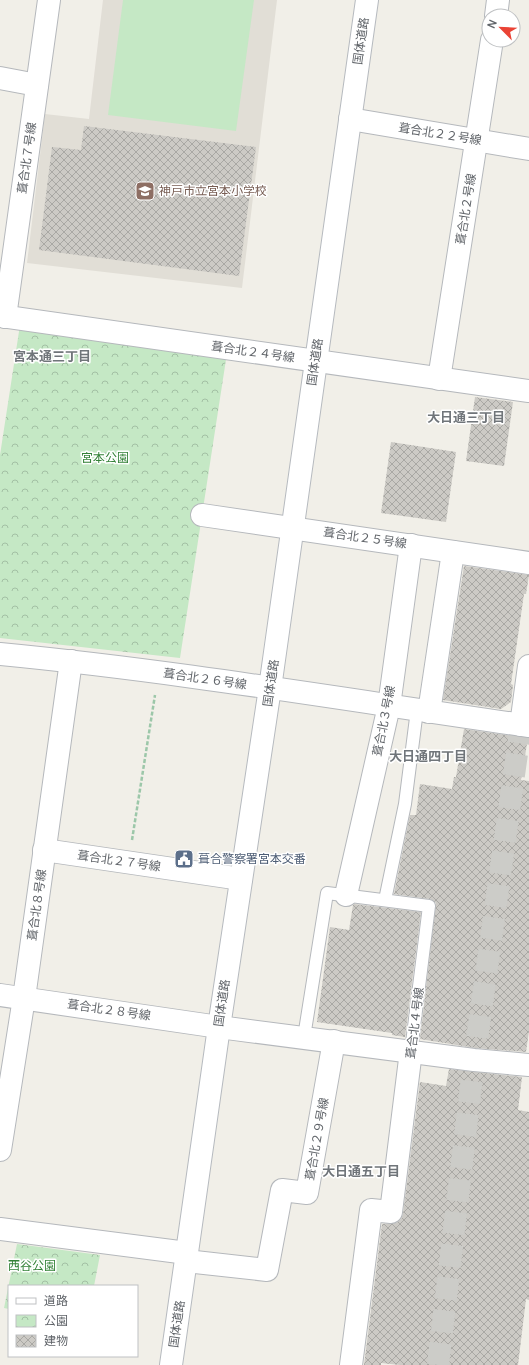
<svg xmlns="http://www.w3.org/2000/svg" width="529" height="1365" font-family="Manrope,'Noto Sans JP',sans-serif">
  <style>
    .education { fill: #e1ded6 }
    .park { fill: url(#park-crowns) }
    .pitch { fill: #c5e8c5 }
    .building { fill: url(#building-cross-hatch) }
    .lines { fill: none; stroke-linecap: round; stroke-linejoin: round }
    .street-tunnel { stroke: #ccccc8; stroke-width: 22; stroke-dasharray: 22 11; stroke-linecap: butt }
    .lane-casing { stroke: #b5b8bc; stroke-width: 14 }
    .street-casing { stroke: #b5b8bc; stroke-width: 24 }
    .secondary-casing { stroke: #b6babf; stroke-width: 24 }
    .path { stroke: #9cc7a9; stroke-width: 2.5; stroke-dasharray: 4 2; stroke-linecap: butt }
    .lane { stroke: #fff; stroke-width: 12 }
    .street { stroke: #fff; stroke-width: 22 }
    .secondary { stroke: #fff; stroke-width: 22 }
    .labels { text-anchor: middle; stroke-width: 3; stroke-linejoin: round; paint-order: stroke }
    .street-label { font-size: 12px; fill: #5f6368; stroke: #fff }
    .education-label { font-size: 12px; fill: #785e54; stroke: #fff; text-anchor: start }
    .park-label { font-size: 12px; fill: #348238; stroke: #fff }
    .service-label { font-size: 12px; fill: #4e5e75; stroke: #fff; text-anchor: start }
    .neighbourhood-label { font-size: 13px; font-weight: bold; fill: #70757a; stroke: #fff }
  </style>
  <defs>
    <pattern id="park-crowns" width="20" height="18" patternUnits="userSpaceOnUse"><rect width="20" height="18" fill="#c5e8c5"/><path d="M2 6a3 3 0 1 1 6 0M12 15a3 3 0 1 1 6 0" fill="none" stroke="#a3c0a4"/></pattern>
    <pattern id="building-cross-hatch" width="8" height="8" patternUnits="userSpaceOnUse"><rect width="8" height="8" fill="#cccac5"/><path d="M0 0l8 8M0 8l8-8" fill="none" stroke="#a9a8a4"/></pattern>
  </defs>
  <rect width="100%" height="100%" fill="#f1efe8"/>
  <!-- education -->
  <path class="education" d="M103 0H277L242 288 27 263 45 114 89 119Z"/>
  <!-- park -->
  <g class="park">
    <path d="M20 325 227 353 180 658 0 638V455Z"/>
    <path d="M17 1244 100 1255 94 1286H9V1309L4 1308Z"/>
  </g>
  <!-- pitch -->
  <path class="pitch" d="M123 0H254L236 131 108 115Z"/>
  <!-- building -->
  <g class="building">
    <path d="M84 126 256 147 239 276 39 250 52 147 81 150Z"/>
    <path d="M475 397 513 402 504 466 466 461Z"/>
    <path d="M391 442 456 452 446 522 381 513Z"/>
    <path d="M464 566 529 575 526 594H524L511 684 513 685 511 702 501 709 443 700Z"/>
    <path d="M464 729 528 738 521 780 529 781V1031L526 1052 475 1048 420 1039 436 903 430 899 394 894 410 815H416L420 784 452 789 454 777H456Z"/>
    <path d="M354 904 421 912 405 1037 392 1035V1033L317 1022 330 927 349 930 353 905Z"/>
    <path d="M449 1069 522 1077 518 1110 529 1112V1300L526 1299 518 1365H400L381 1363V1365H364L382 1224 396 1223 401 1219 403 1214 420 1082 446 1086Z"/>
  </g>
  <g class="lines">
    <!-- street-tunnel -->
    <path class="street-tunnel" d="M438 1365 474 1060 521 725"/>
    <defs>
      <g id="lane">
        <path d="M385 900 405 804 417 710"/>
        <path d="M304 1037 327 893 429 906 411 1051"/>
      </g>
      <g id="street">
        <path d="M496 16 498 0"/>
        <path d="M0 78 37 85"/>
        <path d="M350 119 529 149"/>
        <path d="M0 316 529 391"/>
        <path d="M5 317 49 0"/>
        <path d="M439 379 492 40"/>
        <path d="M202 515 529 563"/>
        <path d="M0 654C177 671 353 701 529 726"/>
        <path d="M429 712 453 552"/>
        <path d="M521 725 529 666"/>
        <path d="M44 850 241 879"/>
        <path d="M346 895 389 706 411 545"/>
        <path d="M0 995 219 1027 474 1060 529 1065"/>
        <path d="M0 1150 24 998 71 661"/>
        <path d="M0 1229 187 1253"/>
        <path d="M186 1261 267 1270 282 1190 307 1193 334 1041"/>
        <path d="M351 1365 371 1210 391 1212 411 1051"/>
      </g>
      <path id="secondary" d="M171 1365 219 1027 270 688 367 0"/>
    </defs>
    <!-- lane casing -->
    <use href="#lane" class="lane-casing"/>
    <!-- street casing -->
    <use href="#street" class="street-casing"/>
    <!-- secondary casing -->
    <use href="#secondary" class="secondary-casing"/>
    <!-- path -->
    <path class="path" d="M132 840 155 695"/>
    <!-- lane -->
    <use href="#lane" class="lane"/>
    <!-- street -->
    <use href="#street" class="street"/>
    <!-- secondary -->
    <use href="#secondary" class="secondary"/>
  </g>
  <!-- icons -->
  <defs>
    <symbol id="school-square" viewBox="-11 -11 22 22"><rect x="-9" y="-9" width="18" height="18" rx="4" fill="#8d6e63" stroke="#fff"/><path d="M0-5L7-2L0 1L-7-2ZM-4 1L0 2.5L4 1V4Q0 6-4 4Z" fill="#fff"/></symbol>
    <symbol id="civic-square" viewBox="-11 -11 22 22"><rect x="-9" y="-9" width="18" height="18" rx="4" fill="#5c6f8a" stroke="#fff"/><path d="M-.6-6.5H3V-4.5H.6V-3L4-1V1h2V6H-6V1h2V-1L-.6-3ZM-1.2 2.5V6h2.4V2.5Z" fill="#fff"/></symbol>
  </defs>
  <g fill-rule="evenodd">
    <use href="#school-square" x="134" y="180" width="22" height="22"/>
    <use href="#civic-square" x="173" y="848" width="22" height="22"/>
  </g>
  <g class="labels">
    <!-- street labels -->
    <g class="street-label">
      <text transform="translate(361 41) rotate(-82)" y="4">国体道路</text>
      <text transform="translate(440 134) rotate(9)" y="4">葺合北２２号線</text>
      <text transform="translate(27 158) rotate(-82)" y="4">葺合北７号線</text>
      <text transform="translate(466 209) rotate(-81)" y="4">葺合北２号線</text>
      <text transform="translate(253 352) rotate(8)" y="4">葺合北２４号線</text>
      <text transform="translate(315 362) rotate(-82)" y="4">国体道路</text>
      <text transform="translate(365 538) rotate(8)" y="4">葺合北２５号線</text>
      <text transform="translate(205 679) rotate(8)" y="4">葺合北２６号線</text>
      <text transform="translate(271 683) rotate(-82)" y="4">国体道路</text>
      <text transform="translate(384 721) rotate(-79)" y="4">葺合北３号線</text>
      <text transform="translate(119 861) rotate(8)" y="4">葺合北２７号線</text>
      <text transform="translate(37 905) rotate(-82)" y="4">葺合北８号線</text>
      <text transform="translate(222 1003) rotate(-82)" y="4">国体道路</text>
      <text transform="translate(109 1010) rotate(8)" y="4">葺合北２８号線</text>
      <text transform="translate(415 1023) rotate(-83)" y="4">葺合北４号線</text>
      <text transform="translate(317 1139) rotate(-80)" y="4">葺合北２９号線</text>
      <text transform="translate(177 1324) rotate(-82)" y="4">国体道路</text>
    </g>
    <!-- education labels -->
    <g class="education-label">
      <text x="159" y="195">神戸市立宮本小学校</text>
    </g>
    <!-- park labels -->
    <g class="park-label">
      <text x="105" y="462">宮本公園</text>
      <text x="32" y="1270">西谷公園</text>
    </g>
    <!-- service labels -->
    <g class="service-label">
      <text x="198" y="863">葺合警察署宮本交番</text>
    </g>
    <!-- neighbourhood labels -->
    <g class="neighbourhood-label">
      <text x="52" y="361">宮本通三丁目</text>
      <text x="466" y="422">大日通三丁目</text>
      <text x="428" y="761">大日通四丁目</text>
      <text x="361" y="1176">大日通五丁目</text>
    </g>
  </g>
  <!-- legend -->
  <rect x="8" y="1285" width="130" height="72" fill="#ffffff" stroke="#bfc1c3"/>
  <rect x="16" y="1298" width="20" height="6" fill="#ffffff" stroke="#bfc1c3"/>
  <text x="44" y="1305" font-size="12" fill="#5f6368">道路</text>
  <rect x="16" y="1315" width="20" height="12" fill="url(#park-crowns)" stroke="#bfc1c3"/>
  <text x="44" y="1325" font-size="12" fill="#5f6368">公園</text>
  <rect x="16" y="1335" width="20" height="12" fill="url(#building-cross-hatch)" stroke="#bfc1c3"/>
  <text x="44" y="1345" font-size="12" fill="#5f6368">建物</text>
  <!-- north arrow -->
  <g transform="translate(501 28) rotate(294)"><circle r="19" fill="#ffffff" stroke="#bfc1c3"/>
  <path d="M0-3L7 15L0 10L-7 15Z" fill="#ea4335"/>
  <text y="-6" font-size="11" font-weight="bold" text-anchor="middle" fill="#5f6368">N</text>
  </g>
</svg>
